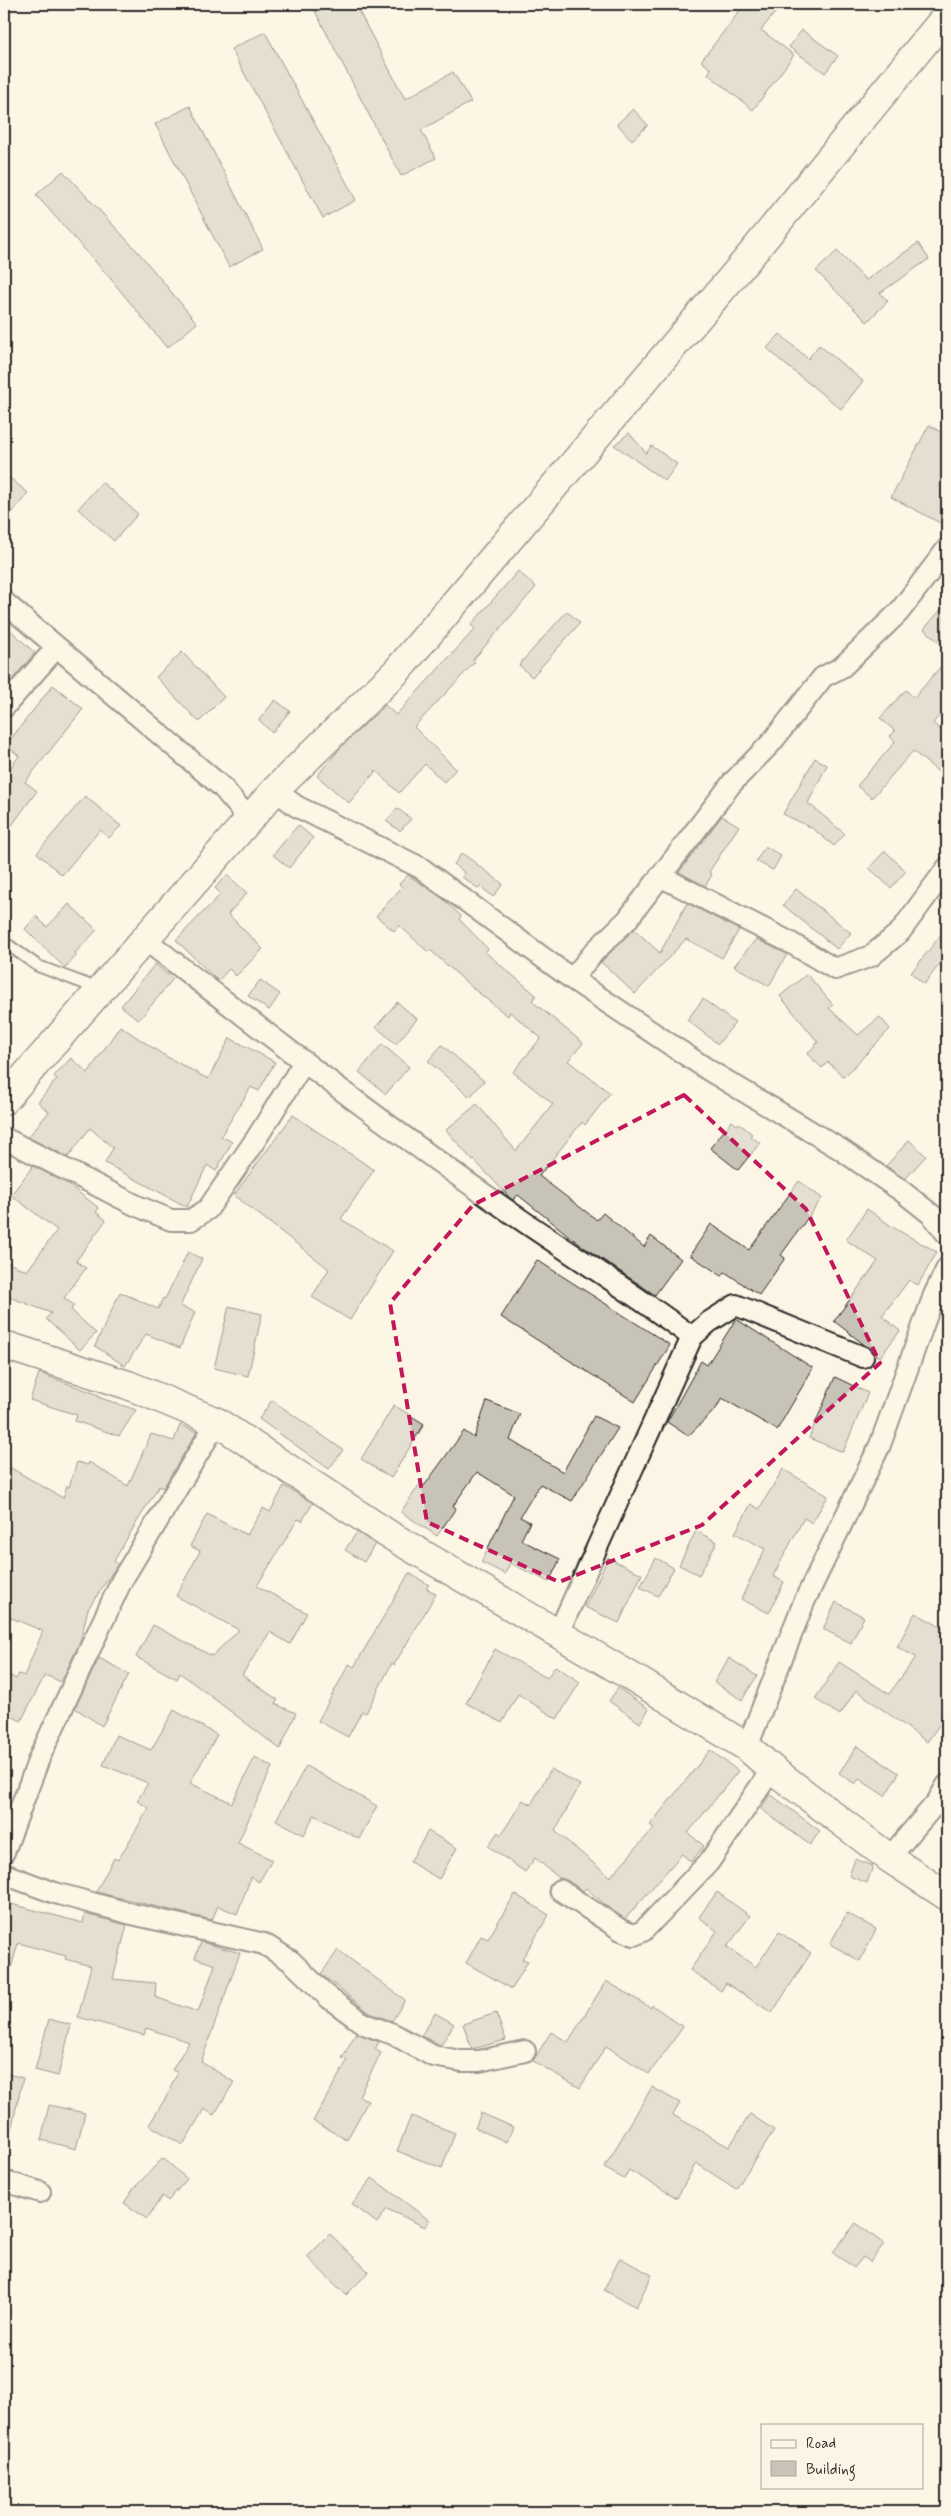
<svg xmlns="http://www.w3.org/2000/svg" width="951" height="2516" font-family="Mynerve,sans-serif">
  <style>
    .building { fill: #c8c3b7; stroke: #2b2b2b }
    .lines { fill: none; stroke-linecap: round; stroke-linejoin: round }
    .lane-casing { stroke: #2b2b2b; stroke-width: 14 }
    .street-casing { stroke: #2b2b2b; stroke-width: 24 }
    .secondary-casing { stroke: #2b2b2b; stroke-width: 31 }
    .lane { stroke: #fcf5e5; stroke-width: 10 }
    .street { stroke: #fcf5e5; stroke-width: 20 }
    .secondary { stroke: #fcf5e5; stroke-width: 28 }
    .marked { fill: none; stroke: #c2185b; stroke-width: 4; stroke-dasharray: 10 6; stroke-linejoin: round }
  </style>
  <rect width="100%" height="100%" fill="#fcf5e5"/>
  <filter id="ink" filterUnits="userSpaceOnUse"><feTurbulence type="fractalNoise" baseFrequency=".02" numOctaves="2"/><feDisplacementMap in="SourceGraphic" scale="10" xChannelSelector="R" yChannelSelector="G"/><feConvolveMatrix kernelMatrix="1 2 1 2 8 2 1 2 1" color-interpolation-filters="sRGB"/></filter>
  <g filter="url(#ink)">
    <!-- building -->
    <g class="building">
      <path d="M328 4H355L405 99 453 72 471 102 421 130 436 158 401 176 315 11Z"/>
      <path d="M745 4H782L761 30 794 55 753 110 708 74 711 69 701 61Z"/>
      <path d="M802 30 838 56 825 73 789 47Z"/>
      <path d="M265 32 356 200 323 218 231 49Z"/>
      <path d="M190 106 263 249 229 267 155 124Z"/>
      <path d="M633 109 648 125 632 140 617 124Z"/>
      <path d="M63 171 139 253 197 323 167 348 110 278 36 195Z"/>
      <path d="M918 243 929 259 880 293 888 301 867 322 816 271 837 251 866 280Z"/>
      <path d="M780 334 808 359 819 345 863 381 841 409 781 361 767 348Z"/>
      <path d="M929 425 947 436V515L942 524 891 497Z"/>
      <path d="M629 433 646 453 652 446 677 464 665 481 614 445Z"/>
      <path d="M4 473 28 493 4 523Z"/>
      <path d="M102 482 138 514 114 541 78 509Z"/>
      <path d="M518 571 536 587 473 660 475 662 414 727 456 769 444 782 425 764 399 793 376 771 349 803 317 776 342 746 385 705 396 715 475 629 471 625Z"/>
      <path d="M947 603V649L924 629Z"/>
      <path d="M567 611 580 623 532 677 519 665Z"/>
      <path d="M4 624 35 653 4 689Z"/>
      <path d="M182 652 224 697 199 722 156 677Z"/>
      <path d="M947 659V707L933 723 947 735V779L913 751 872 798 857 786 895 742 890 736 895 731 880 718 906 690 914 698Z"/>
      <path d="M53 685 83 709 25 782 37 791 4 836V777L19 756 6 745Z"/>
      <path d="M275 700 290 711 272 733 259 720Z"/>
      <path d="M815 758 827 765 808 803 845 834 834 846 812 828 783 814Z"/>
      <path d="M85 796 121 826 109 838 100 830 62 875 37 853Z"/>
      <path d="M397 808 411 819 400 831 386 821Z"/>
      <path d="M722 816 739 826 709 872 712 875 705 886 679 872Z"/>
      <path d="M298 825 313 838 289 868 273 855Z"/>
      <path d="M765 846 781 856 773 870 756 861Z"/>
      <path d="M885 851 906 871 891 888 869 868Z"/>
      <path d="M462 853 503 884 493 897 480 886 479 889 462 877 465 873 454 864Z"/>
      <path d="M227 875 247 893 228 914 263 949 236 976 229 969 218 981 176 940 221 894 215 888Z"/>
      <path d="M408 875 442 898 461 916 459 919 488 949 485 952 536 995 532 1001 583 1043 568 1061 610 1093 585 1125 582 1122 539 1176 597 1220 603 1213 644 1247 651 1236 681 1259 655 1295 578 1243 518 1195 513 1200 510 1198 474 1160 473 1161 446 1130 477 1104 516 1151 553 1104 513 1072 541 1038 510 1012 508 1016 475 990 430 950 428 952 399 925 394 931 376 916 402 887 399 884Z"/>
      <path d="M796 889 851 933 837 949 783 905Z"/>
      <path d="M687 903 739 930 722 958 686 939 635 994 601 962 634 929 660 953Z"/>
      <path d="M69 904 97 930 75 953 77 955 65 968 25 929 36 916 47 927Z"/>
      <path d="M947 927V955L924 984 911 973Z"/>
      <path d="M756 939 787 954 769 986 734 966Z"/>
      <path d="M155 964 173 979 139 1020 121 1006Z"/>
      <path d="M807 974 833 1005 829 1008 858 1035 880 1017 890 1029 844 1077 828 1062 822 1068 807 1054 818 1042 780 996Z"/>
      <path d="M260 980 280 994 269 1010 248 996Z"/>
      <path d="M703 999 735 1023 718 1044 687 1020Z"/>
      <path d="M397 1002 417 1019 396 1044 376 1027Z"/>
      <path d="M120 1026 162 1054 208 1079 230 1038 275 1062 259 1091 251 1087 221 1136 232 1142 216 1171 207 1165 187 1207 105 1163 113 1148 90 1128 68 1157 28 1137 49 1112 38 1102 57 1079 54 1076 71 1058 88 1073Z"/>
      <path d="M382 1044 409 1067 386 1094 359 1072Z"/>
      <path d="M442 1045 484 1081 470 1097 428 1061Z"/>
      <path d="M293 1115 374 1170 341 1219 393 1251 350 1320 312 1297 329 1269 234 1195Z"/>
      <path d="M732 1121 737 1125 739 1123 752 1134 750 1136 760 1143 738 1170 710 1148Z"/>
      <path d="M909 1140 926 1156 905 1179 886 1166Z"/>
      <path d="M33 1166 66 1183 99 1208 96 1212 106 1220 76 1261 86 1268 64 1298 74 1305 71 1310 96 1333 80 1350 46 1319 51 1313 4 1295V1261L27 1271 57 1230 11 1195Z"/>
      <path d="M799 1181 822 1198 781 1255 785 1258 759 1295 725 1272 722 1276 690 1255 711 1224 749 1250Z"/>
      <path d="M867 1209 894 1228 937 1252 918 1285 909 1280 882 1316 900 1331 880 1357 834 1321 878 1261 846 1240Z"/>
      <path d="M188 1252 202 1259 180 1306 195 1312 180 1348 146 1334 125 1366 95 1346 120 1292 158 1309 163 1298 165 1299Z"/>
      <path d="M537 1260 670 1345 635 1402 501 1317Z"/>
      <path d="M229 1306 262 1314 248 1376 214 1368Z"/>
      <path d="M736 1319 813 1368 777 1430 722 1398 716 1409 688 1436 667 1422 701 1361 707 1365Z"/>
      <path d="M39 1373 99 1395 98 1397 136 1410 119 1436 75 1421 77 1415 30 1400Z"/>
      <path d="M835 1377 868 1393 843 1452 809 1438Z"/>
      <path d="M272 1400 343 1450 329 1469 259 1419Z"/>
      <path d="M487 1401 520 1414 510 1440 563 1472 594 1416 618 1428 572 1501 540 1484 520 1517 530 1522 521 1540 560 1559 549 1582 510 1563 505 1574 481 1562 514 1495 477 1472 453 1506 456 1508 437 1536 401 1512 420 1484 424 1486 464 1431 474 1438Z"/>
      <path d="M394 1405 424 1424 391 1478 361 1459Z"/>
      <path d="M180 1425 197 1432 163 1488 159 1486 132 1530 114 1561 118 1564 88 1609 80 1642 61 1682 45 1675 21 1721 4 1712V1672L16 1679 19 1674 24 1676 43 1631 4 1615V1464L63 1498 67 1486 69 1487 77 1462 88 1465 89 1462 128 1486 151 1434 174 1441Z"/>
      <path d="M783 1469 828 1496 812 1523 804 1518 773 1576 784 1582 769 1613 741 1599 765 1549 735 1533 751 1504 759 1509Z"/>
      <path d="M284 1486 313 1503 302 1521 298 1519 257 1586 307 1613 290 1644 270 1632 242 1675 278 1700 275 1704 296 1713 280 1749 180 1673 177 1679 136 1657 153 1625 212 1656 239 1630 176 1596 200 1551 190 1546 207 1514 247 1535 263 1508 270 1512Z"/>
      <path d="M696 1531 717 1542 699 1575 679 1565Z"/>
      <path d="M357 1532 375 1544 364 1562 345 1550Z"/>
      <path d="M608 1558 642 1574 619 1623 585 1607Z"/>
      <path d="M656 1558 674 1568 658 1596 640 1587Z"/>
      <path d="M409 1573 429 1585 426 1588 436 1594 394 1665 392 1663 366 1713 362 1711 348 1737 318 1721 349 1664 354 1667Z"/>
      <path d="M836 1602 864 1617 851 1643 823 1629Z"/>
      <path d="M915 1613 947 1630V1714L927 1742 856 1690 840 1715 815 1699 839 1662 889 1694 916 1657 897 1647Z"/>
      <path d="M495 1649 547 1678 555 1666 580 1682 557 1719 518 1694 502 1723 466 1703Z"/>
      <path d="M99 1658 129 1674 102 1726 75 1708Z"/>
      <path d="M729 1658 757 1676 742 1700 714 1682Z"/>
      <path d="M618 1688 649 1709 640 1723 609 1701Z"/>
      <path d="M174 1710 217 1735 190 1783 232 1803 255 1757 272 1767 238 1843 272 1860 259 1882 251 1877 237 1914 218 1906 212 1920 96 1892 114 1858 118 1860 149 1808 137 1801 148 1783 103 1765 116 1735 151 1750Z"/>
      <path d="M857 1746 899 1773 885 1796 859 1779 855 1784 839 1773Z"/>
      <path d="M710 1750 738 1771 688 1833 704 1846 691 1862 682 1854 625 1919 605 1905 586 1888 583 1891 567 1880 559 1878 535 1858 525 1872 488 1846 498 1832 501 1835 523 1800 531 1805 551 1769 580 1785 555 1831 610 1877 654 1828 650 1825Z"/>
      <path d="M306 1766 377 1806 359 1839 314 1815 304 1835 276 1820Z"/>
      <path d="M770 1794 820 1831 810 1845 761 1809Z"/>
      <path d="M428 1831 457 1848 439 1879 410 1862Z"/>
      <path d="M855 1859 873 1866 867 1883 849 1876Z"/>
      <path d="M717 1892 750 1916 727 1947 756 1967 779 1932 811 1953 772 2013 726 1983 721 1991 690 1970 717 1931 699 1917Z"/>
      <path d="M515 1894 549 1915 522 1959 528 1961 512 1989 466 1963 481 1936 488 1939Z"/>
      <path d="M4 1902 83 1923 85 1914 127 1925 113 1979 156 1983 155 1997 198 2012 215 1965 195 1958 201 1942 240 1953 201 2062 234 2082 214 2115 204 2109 183 2145 149 2125 171 2089 170 2087 178 2073 172 2070 189 2042 146 2028 144 2035 78 2017 91 1966 65 1959 66 1956 18 1943 9 1976H4Z"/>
      <path d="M847 1913 876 1929 860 1961 830 1944Z"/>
      <path d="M338 1950 405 2000 392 2021 370 2013 321 1974Z"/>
      <path d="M606 1981 651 2008 652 2005 683 2027 649 2074 606 2046 580 2088 533 2061 551 2032 568 2042Z"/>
      <path d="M435 2013 454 2024 441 2045 421 2036Z"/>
      <path d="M496 2013 506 2040 472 2049 463 2024Z"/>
      <path d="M49 2019 71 2025 58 2076 35 2070Z"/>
      <path d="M356 2033 379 2042 375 2049 381 2053 359 2096 368 2101 347 2140 313 2121 347 2061 342 2058Z"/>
      <path d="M4 2073 23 2078 11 2130 4 2129Z"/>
      <path d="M652 2087 680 2103 673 2115 729 2147 750 2114 774 2130 736 2189 696 2163 677 2198 629 2170 624 2179 604 2168Z"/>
      <path d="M49 2105 85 2113 76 2149 41 2140Z"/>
      <path d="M481 2113 513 2127 507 2142 475 2128Z"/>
      <path d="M411 2116 455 2133 442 2168 397 2151Z"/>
      <path d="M163 2158 187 2179 168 2201 162 2196 147 2219 124 2203 134 2188Z"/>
      <path d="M372 2178 429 2220 425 2227 387 2209 377 2223 352 2204Z"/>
      <path d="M856 2223 884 2244 870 2262 863 2257 854 2268 833 2252Z"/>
      <path d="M330 2234 369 2272 346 2295 307 2257Z"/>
      <path d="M620 2258 652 2275 636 2307 604 2290Z"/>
    </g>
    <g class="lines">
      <defs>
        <path id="lane" d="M4 942 38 966 99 989"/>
        <g id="street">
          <path d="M4 602 222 787 249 819"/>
          <path d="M4 707 56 648"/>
          <path d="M275 790 296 806 421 868 572 979 710 1071 840 1149 903 1192 932 1215 947 1234"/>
          <path d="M660 876 791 943 835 969 871 956 900 932 947 868"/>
          <path d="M143 938C261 1029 379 1121 501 1206 564 1250 630 1290 692 1337L558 1634"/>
          <path d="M572 979 595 951 627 920 732 783 771 743 823 677 842 667 899 612 947 549"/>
          <path d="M4 1138 135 1205 171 1220H191L208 1209 256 1139 304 1062"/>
          <path d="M692 1337 709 1322 736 1305 863 1357"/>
          <path d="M747 1747 804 1602 880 1445 934 1295 947 1268"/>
          <path d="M4 1852 40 1756 122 1580 217 1422"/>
          <path d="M889 1858 937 1802 947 1785"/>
          <path d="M4 1874 55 1893 132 1914 264 1944 291 1961 329 1998 364 2024 393 2034 433 2056 461 2061H479L525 2051"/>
          <path d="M560 1890 621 1930 634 1935 643 1931 709 1862 772 1769"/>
          <path d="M4 2181 40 2192"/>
        </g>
        <g id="secondary">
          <path d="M4 1100 275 790 396 672 745 262 947 15"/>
          <path d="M4 1345 128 1385 217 1422 388 1534 637 1680 747 1747 772 1769 889 1858 947 1896"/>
        </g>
      </defs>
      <!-- lane casing -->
      <use href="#lane" class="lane-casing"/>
      <!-- street casing -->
      <use href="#street" class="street-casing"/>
      <!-- secondary casing -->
      <use href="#secondary" class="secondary-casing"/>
      <!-- lane -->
      <use href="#lane" class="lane"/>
      <!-- street -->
      <use href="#street" class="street"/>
      <!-- secondary -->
      <use href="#secondary" class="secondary"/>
    </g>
  </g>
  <!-- marked area -->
  <path d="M0 0H951V2516H0ZM684 1095 806 1209 880 1363 702 1525 559 1582 427 1522 390 1303 473 1205Z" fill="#fcf5e5" fill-opacity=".55" fill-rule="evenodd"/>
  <path class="marked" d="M684 1095 806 1209 880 1363 702 1525 559 1582 427 1522 390 1303 473 1205Z"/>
  <!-- margin -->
  <rect width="951" height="2516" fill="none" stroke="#fcf5e5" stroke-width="20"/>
  <rect x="10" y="10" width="931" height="2496" fill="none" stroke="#2b2b2b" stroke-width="2" filter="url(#ink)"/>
  <!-- legend -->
  <rect x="761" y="2424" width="162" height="65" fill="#fcf5e5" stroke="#a8a49b"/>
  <rect x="771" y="2440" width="25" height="8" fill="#fcf5e5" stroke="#a8a49b"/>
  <text x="806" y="2448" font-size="15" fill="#2b2b2b">Road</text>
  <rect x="771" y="2461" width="25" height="15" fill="#c8c3b7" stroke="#a8a49b"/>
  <text x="806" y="2474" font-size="15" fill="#2b2b2b">Building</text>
</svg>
